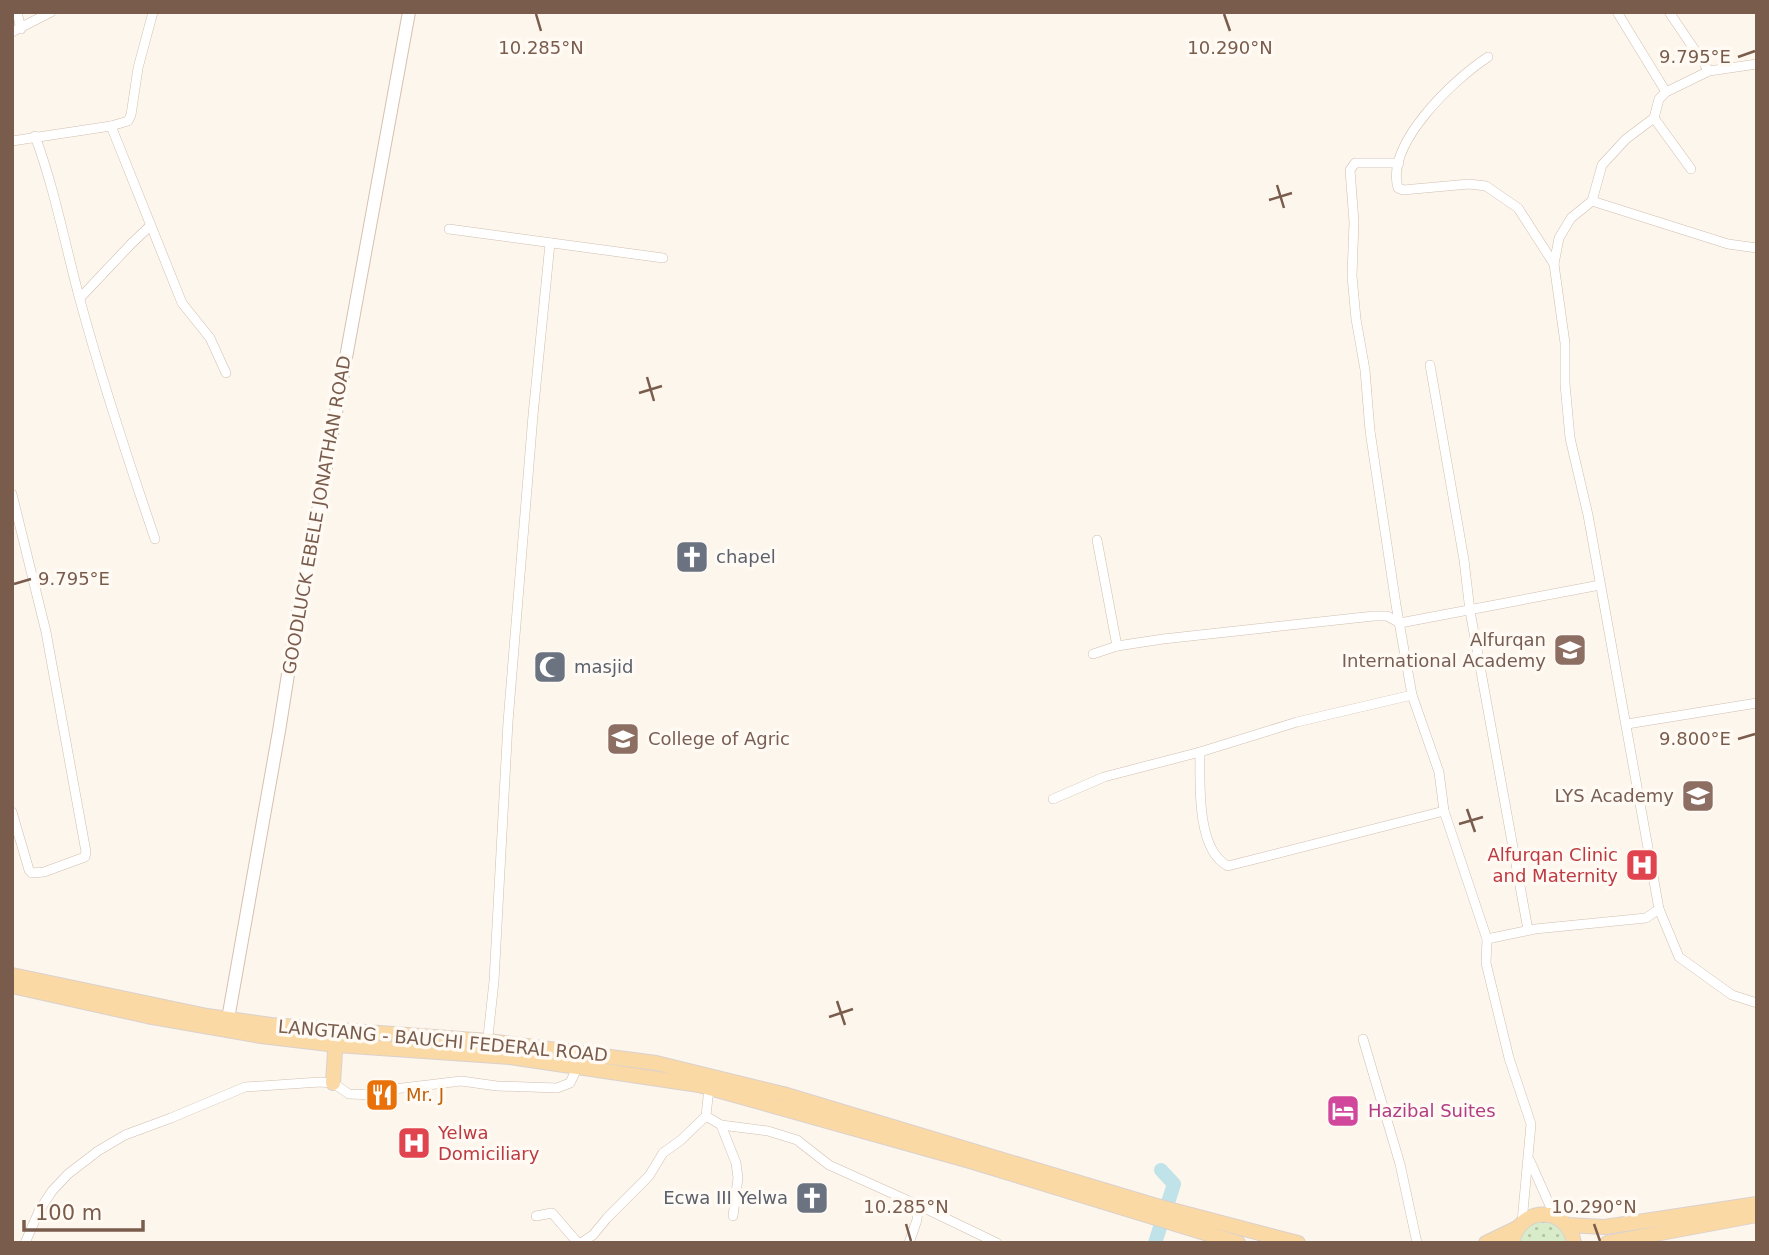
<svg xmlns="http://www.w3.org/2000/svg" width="1769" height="1255" font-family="'DejaVu Sans',sans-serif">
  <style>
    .green { fill: url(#green-dots) }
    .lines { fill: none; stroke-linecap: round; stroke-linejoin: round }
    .river { stroke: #bfe3e8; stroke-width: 14 }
    .minor-casing { stroke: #d1beb0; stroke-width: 10 }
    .secondary-casing { stroke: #d6c0b0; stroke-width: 14 }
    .primary-casing { stroke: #dad1cd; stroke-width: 16 }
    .minor { stroke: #fff; stroke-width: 9 }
    .secondary { stroke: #fff; stroke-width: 12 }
    .primary { stroke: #fbd9a5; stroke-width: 14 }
    .ticks { fill: none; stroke: #7a5c4d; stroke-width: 2.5 }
    .labels { text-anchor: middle; stroke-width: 7; stroke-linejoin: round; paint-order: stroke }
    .street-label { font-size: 18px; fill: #7a5c4d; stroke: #fffaf3 }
    .worship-label { font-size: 18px; fill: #5b616d; stroke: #fffaf3; text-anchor: start }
    .education-label { font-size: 18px; fill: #785e54; stroke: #fffaf3; text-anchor: end }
    .health-label { font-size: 18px; fill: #be3a42; stroke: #fffaf3; text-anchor: end }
    .food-label { font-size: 18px; fill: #c56008; stroke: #fffaf3; text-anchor: start }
    .hotel-label { font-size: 18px; fill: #b23c85; stroke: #fffaf3; text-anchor: start }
    .ticks-label { font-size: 18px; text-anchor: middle; fill: #7a5c4d; stroke: #fffaf3; stroke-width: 7; stroke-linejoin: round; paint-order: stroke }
  </style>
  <defs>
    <pattern id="green-dots" width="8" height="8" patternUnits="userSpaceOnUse" patternTransform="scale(1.75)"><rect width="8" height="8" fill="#d8ecc9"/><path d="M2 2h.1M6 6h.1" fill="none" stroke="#b4c2a5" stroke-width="1.8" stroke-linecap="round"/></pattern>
  </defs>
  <rect width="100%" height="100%" fill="#fdf6ec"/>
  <!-- green -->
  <path class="green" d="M1533 1220 1559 1223 1570 1243H1516Z"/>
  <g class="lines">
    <!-- river -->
    <path class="river" d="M1155 1243 1174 1184 1161 1170"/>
    <defs>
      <g id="minor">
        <path d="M17 12 21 29"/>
        <path d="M1617 12 1666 92"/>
        <path d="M1669 12 1709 71"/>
        <path d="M12 32 51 12"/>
        <path d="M1488 57C1454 79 1385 144 1398 188L1403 190 1469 184 1486 186 1518 208 1554 264 1565 343V384L1570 438 1588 515 1659 909 1679 957 1732 995 1757 1003"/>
        <path d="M1654 118 1691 169"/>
        <path d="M111 126 182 303 210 338 226 373"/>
        <path d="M35 136C55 190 65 245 80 300 102 381 128 460 155 539"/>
        <path d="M12 141 111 126 128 121 131 115 138 68 153 12"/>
        <path d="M1399 163H1355L1350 170 1354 222 1352 276 1356 319 1365 370 1370 431 1396 605 1412 695 1439 772 1444 811 1487 939 1486 963 1509 1058 1531 1124 1522 1222"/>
        <path d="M1592 201 1728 244 1757 248"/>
        <path d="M449 229 663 258"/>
        <path d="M1554 264 1559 238 1571 218 1592 201 1602 165 1626 139 1654 118 1659 99 1666 92 1709 71 1757 64"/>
        <path d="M80 298 131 244 150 226"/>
        <path d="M1430 365 1464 560 1470 611 1528 930"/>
        <path d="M12 494 46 632 86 852 85 857 44 872 32 873 29 870 12 812"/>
        <path d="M1097 540 1117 646"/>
        <path d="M1093 654 1117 646 1163 639 1374 616H1387L1400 623 1600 585"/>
        <path d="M1627 724 1757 703"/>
        <path d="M1200 752C1200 782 1196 850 1228 866L1444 811"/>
        <path d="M1053 799 1104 777 1200 752 1297 722 1412 695"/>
        <path d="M1487 939 1535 929 1646 918 1659 909"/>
        <path d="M1363 1039 1400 1164 1417 1243"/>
        <path d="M487 1046 494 981 508 722 533 415 550 243"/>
        <path d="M706 1116 721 1125 768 1131 797 1140 829 1165 918 1205 917 1220 909 1243"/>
        <path d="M721 1125 736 1163 738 1178 733 1216"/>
        <path d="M1530 1161 1555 1217"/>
        <path d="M918 1205 997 1243"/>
        <path d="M536 1216 552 1213 578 1243"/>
        <path d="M25 1243 39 1211 52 1191 68 1174 98 1151 125 1135 171 1118 245 1087 320 1082 333 1083 349 1094 375 1095 386 1090 461 1081 497 1086 557 1088 570 1083 578 1066"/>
        <path d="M581 1243 593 1235 607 1218 649 1176 663 1153 681 1140 706 1116 709 1088"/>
      </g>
      <path id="secondary" d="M228 1019 279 731 299 605 312 544 409 12"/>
      <g id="primary">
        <path d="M12 975 207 1016 271 1025 488 1041 656 1063 783 1094 1153 1205 1298 1243"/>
        <path d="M12 986 147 1016 261 1036 337 1045 510 1057 699 1085 970 1161 1238 1243"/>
        <path d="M333 1083 336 1036"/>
        <path d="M1566 1225 1605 1227 1757 1204"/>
        <path d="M1486 1243 1517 1228"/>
        <path d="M1512 1243C1519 1205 1568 1205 1574 1243"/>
        <path d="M1607 1243 1757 1215"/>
      </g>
    </defs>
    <!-- minor casing -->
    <use href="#minor" class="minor-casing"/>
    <!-- secondary casing -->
    <use href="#secondary" class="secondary-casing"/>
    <!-- primary casing -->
    <use href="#primary" class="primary-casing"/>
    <!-- minor -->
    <use href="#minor" class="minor"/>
    <!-- secondary -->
    <use href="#secondary" class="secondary"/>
    <!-- primary -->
    <use href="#primary" class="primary"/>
  </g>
  <!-- ticks -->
  <path class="ticks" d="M536 14 541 31M1224 14 1230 31M1738 57 1755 51M1277 185 1284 208M1269 200 1292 193M647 377 654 401M639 393 662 386M14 584 31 579M1738 739 1755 734M1467 809 1475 832M1459 824 1483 817M837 1001 845 1025M829 1017 853 1009M906 1224 911 1241M1594 1224 1600 1241"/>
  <!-- icons -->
  <defs>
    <symbol id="church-square" viewBox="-11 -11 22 22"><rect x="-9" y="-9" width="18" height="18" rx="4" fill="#6b7280" stroke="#fffaf3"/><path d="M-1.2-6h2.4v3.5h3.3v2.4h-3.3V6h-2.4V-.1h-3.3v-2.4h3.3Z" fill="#fff"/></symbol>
    <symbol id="school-square" viewBox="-11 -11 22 22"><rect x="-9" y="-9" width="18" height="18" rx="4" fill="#8d6e63" stroke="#fffaf3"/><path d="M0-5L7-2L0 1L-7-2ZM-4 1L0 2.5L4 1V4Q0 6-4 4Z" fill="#fff"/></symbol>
    <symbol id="mosque-square" viewBox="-11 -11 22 22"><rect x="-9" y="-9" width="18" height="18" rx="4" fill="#6b7280" stroke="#fffaf3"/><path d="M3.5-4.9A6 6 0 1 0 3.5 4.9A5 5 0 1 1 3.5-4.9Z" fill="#fff"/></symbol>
    <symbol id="university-square" viewBox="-11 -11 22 22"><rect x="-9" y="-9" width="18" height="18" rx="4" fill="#8d6e63" stroke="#fffaf3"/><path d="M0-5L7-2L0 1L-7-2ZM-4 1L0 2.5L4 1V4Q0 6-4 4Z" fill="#fff"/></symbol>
    <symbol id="hospital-square" viewBox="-11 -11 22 22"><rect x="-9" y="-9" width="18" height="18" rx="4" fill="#e0444e" stroke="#fffaf3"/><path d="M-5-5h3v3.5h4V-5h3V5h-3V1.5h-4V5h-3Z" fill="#fff"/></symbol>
    <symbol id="restaurant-square" viewBox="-11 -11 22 22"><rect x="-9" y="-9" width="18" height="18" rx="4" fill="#e8710a" stroke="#fffaf3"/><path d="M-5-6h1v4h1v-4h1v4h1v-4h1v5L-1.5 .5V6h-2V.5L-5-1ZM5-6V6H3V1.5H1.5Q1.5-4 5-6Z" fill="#fff"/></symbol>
    <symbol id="hotel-square" viewBox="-11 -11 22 22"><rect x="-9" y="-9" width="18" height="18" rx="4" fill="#d1479c" stroke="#fffaf3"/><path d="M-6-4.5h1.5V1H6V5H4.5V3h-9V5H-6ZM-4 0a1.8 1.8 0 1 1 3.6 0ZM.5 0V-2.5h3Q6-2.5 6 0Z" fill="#fff"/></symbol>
  </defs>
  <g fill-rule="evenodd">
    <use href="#church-square" x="673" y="538" width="38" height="38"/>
    <use href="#school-square" x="1551" y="631" width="38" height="38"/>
    <use href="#mosque-square" x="531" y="648" width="38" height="38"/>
    <use href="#university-square" x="604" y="720" width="38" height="38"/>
    <use href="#school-square" x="1679" y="777" width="38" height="38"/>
    <use href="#hospital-square" x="1623" y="846" width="38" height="38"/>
    <use href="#restaurant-square" x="363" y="1076" width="38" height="38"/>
    <use href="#hotel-square" x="1324" y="1092" width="38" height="38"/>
    <use href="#hospital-square" x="395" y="1124" width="38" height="38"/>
    <use href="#church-square" x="793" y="1179" width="38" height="38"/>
  </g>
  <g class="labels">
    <!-- street labels -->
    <g class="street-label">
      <text transform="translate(317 515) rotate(-80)" y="6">GOODLUCK EBELE JONATHAN ROAD</text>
      <text transform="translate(443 1041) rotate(5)" y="6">LANGTANG - BAUCHI FEDERAL ROAD</text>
    </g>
    <!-- worship labels -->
    <g class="worship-label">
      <text x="716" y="563">chapel</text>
      <text x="574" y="673">masjid</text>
      <text x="788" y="1204" text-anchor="end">Ecwa III Yelwa</text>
    </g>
    <!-- education labels -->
    <g class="education-label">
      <text x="1546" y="646">Alfurqan<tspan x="1546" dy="21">International Academy</tspan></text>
      <text x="648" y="745" text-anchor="start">College of Agric</text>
      <text x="1674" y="802">LYS Academy</text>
    </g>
    <!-- health labels -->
    <g class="health-label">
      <text x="1618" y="861">Alfurqan Clinic<tspan x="1618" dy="21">and Maternity</tspan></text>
      <text x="438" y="1139" text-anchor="start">Yelwa<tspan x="438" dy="21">Domiciliary</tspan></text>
    </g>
    <!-- food labels -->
    <g class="food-label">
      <text x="406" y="1101">Mr. J</text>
    </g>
    <!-- hotel labels -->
    <g class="hotel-label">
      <text x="1368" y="1117">Hazibal Suites</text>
    </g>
  </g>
  <g class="ticks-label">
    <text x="541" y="54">10.285°N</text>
    <text x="1230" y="54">10.290°N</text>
    <text x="1695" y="63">9.795°E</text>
    <text x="74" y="585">9.795°E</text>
    <text x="1695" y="745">9.800°E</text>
    <text x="906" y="1213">10.285°N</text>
    <text x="1594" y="1213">10.290°N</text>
  </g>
  <!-- border -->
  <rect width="1769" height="1255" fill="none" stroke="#7a5c4d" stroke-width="28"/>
  <!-- scale -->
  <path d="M24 1220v10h119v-10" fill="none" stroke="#7a5c4d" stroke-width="3.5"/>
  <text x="35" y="1220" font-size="21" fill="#7a5c4d" stroke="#fffaf3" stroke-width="5" paint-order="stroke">100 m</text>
</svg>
